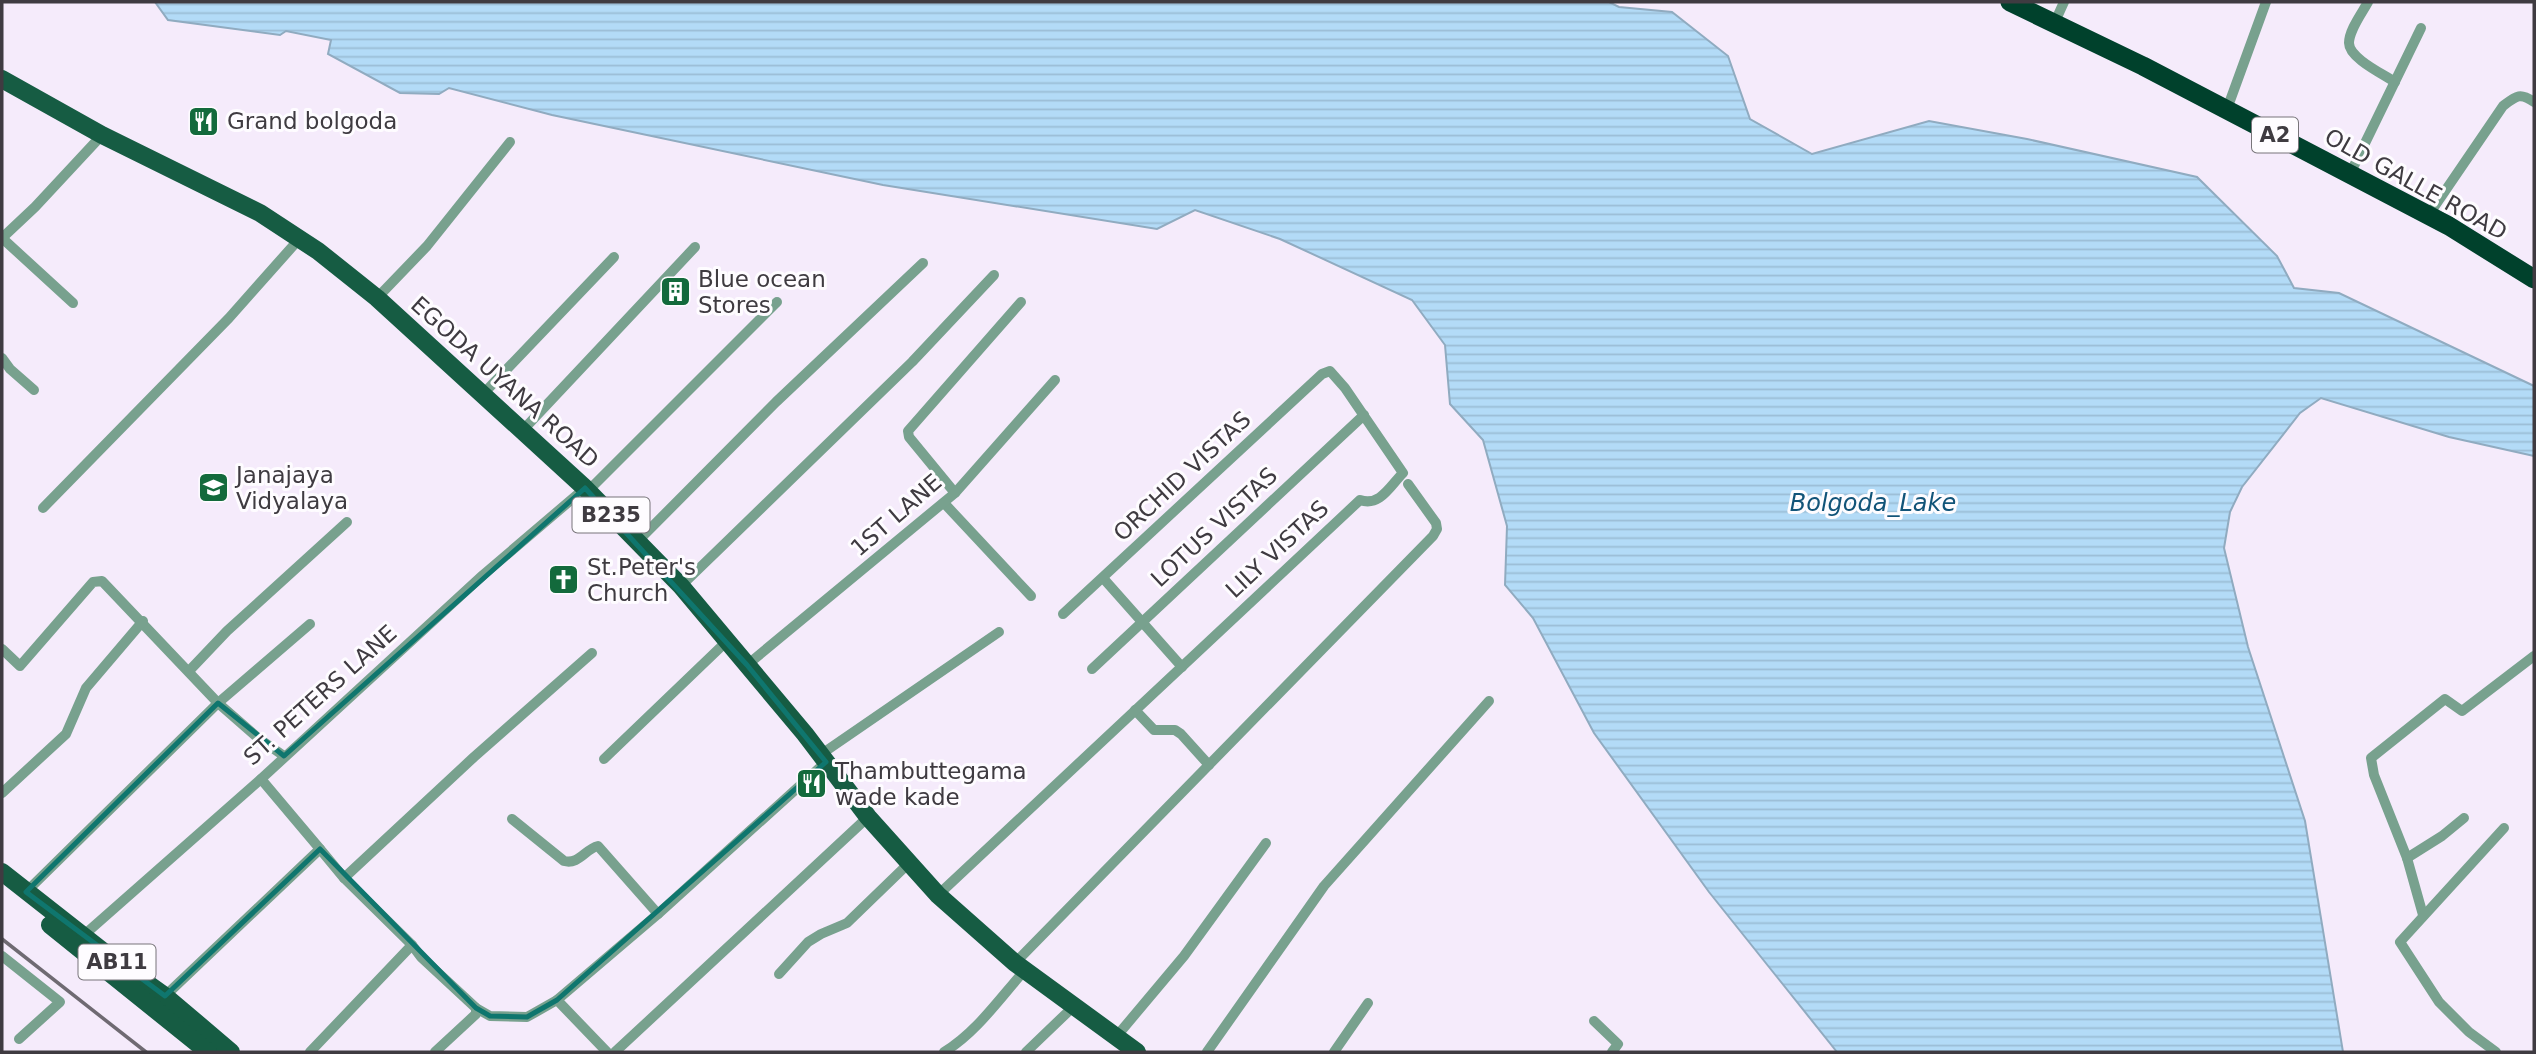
<svg xmlns="http://www.w3.org/2000/svg" width="2536" height="1054" font-family="'DejaVu Sans',sans-serif">
  <style>
    .water { fill: url(#water-rules); stroke: #90abc0; stroke-width: 2 }
    .lines { fill: none; stroke-linecap: round; stroke-linejoin: round }
    .street { stroke: #78a18e; stroke-width: 10 }
    .primary { stroke: #165c43; stroke-width: 18 }
    .highway { stroke: #00412c; stroke-width: 19 }
    .rail { stroke: #6f6a72; stroke-width: 3.5 }
    .marked { fill: none; stroke: #0f766e; stroke-width: 5; stroke-linejoin: round }
    .labels { text-anchor: middle; stroke-width: 6; stroke-linejoin: round; paint-order: stroke }
    .shield { fill: #fefcff; stroke: #78757a; stroke-width: 2 }
    .shield-label { font-size: 21px; font-weight: bold; fill: #3f3b41 }
    .poi-label { font-size: 23px; fill: #3f3b41; stroke: #fefcff; text-anchor: start }
    .street-label { font-size: 23px; fill: #3f3b41; stroke: #fefcff }
    .water-label { font-size: 24px; font-style: italic; fill: #125479; stroke: #fefcff }
  </style>
  <defs>
    <pattern id="water-rules" width="6" height="5" patternUnits="userSpaceOnUse" patternTransform="scale(1.75)"><rect width="6" height="5" fill="#b3dbf7"/><path d="M0 2.5h6" fill="none" stroke="#9bbdd5"/></pattern>
  </defs>
  <rect width="100%" height="100%" fill="#f5ebfb"/>
  <!-- water -->
  <path class="water" d="M155 2H1609L1619 7 1672 12 1728 56 1750 119 1812 154 1929 121 2027 139 2197 177 2277 256 2294 288 2339 293 2534 386V456L2449 437 2321 398 2300 413 2242 487 2230 512 2224 548 2248 647 2305 821 2343 1052H1837L1709 892 1594 733 1533 618 1505 585 1507 526 1483 440 1450 404 1445 345 1412 300 1280 239 1195 210 1157 229 883 185 552 115 449 88 439 94 400 93 328 54 331 40 286 31 280 35 168 20Z"/>
  <g class="lines">
    <!-- street -->
    <g class="street">
      <path d="M2368 2C2362 13 2349 30 2349 43 2349 58 2383 74 2395 82"/>
      <path d="M2054 24 2064 2"/>
      <path d="M2227 109 2266 2"/>
      <path d="M2350 174 2421 28"/>
      <path d="M2428 216 2503 106C2516 96 2520 92 2534 102"/>
      <path d="M2 238 35 207 102 135"/>
      <path d="M2 238 73 303"/>
      <path d="M377 298 427 246 510 142"/>
      <path d="M2 358 10 369 34 390"/>
      <path d="M484 393 614 257"/>
      <path d="M523 430 695 247"/>
      <path d="M588 491 777 302"/>
      <path d="M955 493 909 437 908 431 1021 302"/>
      <path d="M944 503 1031 596"/>
      <path d="M43 508 229 318 300 238"/>
      <path d="M637 542 776 402 923 263"/>
      <path d="M1103 578 1182 667"/>
      <path d="M681 586 912 362 994 275"/>
      <path d="M2 649 20 666 93 582 102 581 218 703 258 738 284 756"/>
      <path d="M747 665 955 493 1055 380"/>
      <path d="M1092 669 1364 415"/>
      <path d="M189 671 227 631 347 522"/>
      <path d="M1135 710 1154 730H1175L1181 734 1209 765"/>
      <path d="M820 755 999 632"/>
      <path d="M604 759 727 641"/>
      <path d="M261 779 320 849"/>
      <path d="M2 793 66 734 86 688 143 621"/>
      <path d="M512 819 564 861C579 865 585 849 598 846L658 914"/>
      <path d="M2407 858 2442 836 2464 818"/>
      <path d="M344 878 474 757 592 653"/>
      <path d="M26 892 218 703 310 624"/>
      <path d="M938 895 1360 500C1380 507 1390 486 1403 473L1345 388 1330 371 1322 374 1063 614"/>
      <path d="M2423 915 2407 858 2374 775 2371 758 2445 699 2462 711 2534 656"/>
      <path d="M84 935 261 779 483 575 585 488"/>
      <path d="M2 956 60 1002 19 1039"/>
      <path d="M1015 963 1433 536 1437 529 1436 523 1408 484"/>
      <path d="M779 974 808 942 821 934 847 923 908 864"/>
      <path d="M165 996 320 849 344 878 412 945 421 957 476 1008 490 1016 527 1017 557 1000 607 1052"/>
      <path d="M557 1000 658 914 826 762"/>
      <path d="M1594 1021 1618 1044 1612 1052"/>
      <path d="M1116 1037 1184 956 1266 843"/>
      <path d="M310 1052 412 945"/>
      <path d="M435 1052 476 1014V1008"/>
      <path d="M615 1052 868 817"/>
      <path d="M944 1052C976 1033 1000 998 1025 970"/>
      <path d="M1026 1052 1073 1007"/>
      <path d="M1207 1052 1324 886 1489 701"/>
      <path d="M1334 1052 1368 1003"/>
      <path d="M2496 1052 2469 1032 2439 1002 2400 942 2504 828"/>
    </g>
    <!-- primary -->
    <g class="primary">
      <path d="M2 79 102 135 260 213 318 251 377 298 585 488 681 586 805 734 868 817 938 895 1015 963 1137 1052"/>
      <path d="M2 872 109 956 165 996 231 1052"/>
      <path d="M50 925 208 1052"/>
    </g>
    <!-- highway -->
    <path class="highway" d="M2010 2 2143 66 2449 226 2534 279"/>
    <!-- rail -->
    <path class="rail" d="M2 939 146 1052"/>
  </g>
  <!-- marked area -->
  <path class="marked" d="M585 488 747 665 826 762 557 1000 527 1017 490 1016 476 1008 320 849 165 996 26 892 218 703 284 756Z"/>
  <!-- icons -->
  <defs>
    <symbol id="restaurant-square" viewBox="-11 -11 22 22"><rect x="-9" y="-9" width="18" height="18" rx="4" fill="#136a3c" stroke="#fefcff"/><path d="M-5-6h1v4h1v-4h1v4h1v-4h1v5L-1.5 .5V6h-2V.5L-5-1ZM5-6V6H3V1.5H1.5Q1.5-4 5-6Z" fill="#fff"/></symbol>
    <symbol id="building-square" viewBox="-11 -11 22 22"><rect x="-9" y="-9" width="18" height="18" rx="4" fill="#136a3c" stroke="#fefcff"/><path d="M-4-6H4V6H1V3H-1V6H-4ZM-2.5-4.3h1.7v1.8h-1.7ZM.8-4.3h1.7v1.8H.8ZM-2.5-1h1.7V.8h-1.7ZM.8-1h1.7V.8H.8Z" fill="#fff"/></symbol>
    <symbol id="school-square" viewBox="-11 -11 22 22"><rect x="-9" y="-9" width="18" height="18" rx="4" fill="#136a3c" stroke="#fefcff"/><path d="M0-5L7-2L0 1L-7-2ZM-4 1L0 2.5L4 1V4Q0 6-4 4Z" fill="#fff"/></symbol>
    <symbol id="church-square" viewBox="-11 -11 22 22"><rect x="-9" y="-9" width="18" height="18" rx="4" fill="#136a3c" stroke="#fefcff"/><path d="M-1.2-6h2.4v3.5h3.3v2.4h-3.3V6h-2.4V-.1h-3.3v-2.4h3.3Z" fill="#fff"/></symbol>
  </defs>
  <g fill-rule="evenodd">
    <use href="#restaurant-square" x="186" y="104" width="35" height="35"/>
    <use href="#building-square" x="658" y="274" width="35" height="35"/>
    <use href="#school-square" x="196" y="470" width="35" height="35"/>
    <use href="#church-square" x="546" y="562" width="35" height="35"/>
    <use href="#restaurant-square" x="794" y="766" width="35" height="35"/>
  </g>
  <g class="labels">
    <!-- shield labels -->
    <g class="shield">
      <rect x="2252" y="117.5" width="46" height="35" rx="5"/>
      <rect x="572.5" y="497.5" width="77" height="35" rx="5"/>
      <rect x="78.5" y="944.5" width="77" height="35" rx="5"/>
    </g>
    <g class="shield-label">
      <text x="2275" y="142">A2</text>
      <text x="611" y="522">B235</text>
      <text x="117" y="969">AB11</text>
    </g>
    <!-- poi labels -->
    <g class="poi-label">
      <text x="227" y="129">Grand bolgoda</text>
      <text x="698" y="287">Blue ocean<tspan x="698" dy="26">Stores</tspan></text>
      <text x="236" y="483">Janajaya<tspan x="236" dy="26">Vidyalaya</tspan></text>
      <text x="587" y="575">St.Peter's<tspan x="587" dy="26">Church</tspan></text>
      <text x="835" y="779">Thambuttegama<tspan x="835" dy="26">wade kade</tspan></text>
    </g>
    <!-- street labels -->
    <g class="street-label">
      <text transform="translate(2416 184) rotate(29)" y="8">OLD GALLE ROAD</text>
      <text transform="translate(505 382) rotate(42)" y="8">EGODA UYANA ROAD</text>
      <text transform="translate(1182 476) rotate(-43)" y="8">ORCHID VISTAS</text>
      <text transform="translate(896 515) rotate(-41)" y="8">1ST LANE</text>
      <text transform="translate(1214 527) rotate(-43)" y="8">LOTUS VISTAS</text>
      <text transform="translate(1277 549) rotate(-43)" y="8">LILY VISTAS</text>
      <text transform="translate(320 695) rotate(-42)" y="8">ST. PETERS LANE</text>
    </g>
    <!-- water labels -->
    <g class="water-label">
      <text x="1873" y="511">Bolgoda_Lake</text>
    </g>
  </g>
  <!-- border -->
  <rect width="2536" height="1054" fill="none" stroke="#3f3b41" stroke-width="7"/>
</svg>
